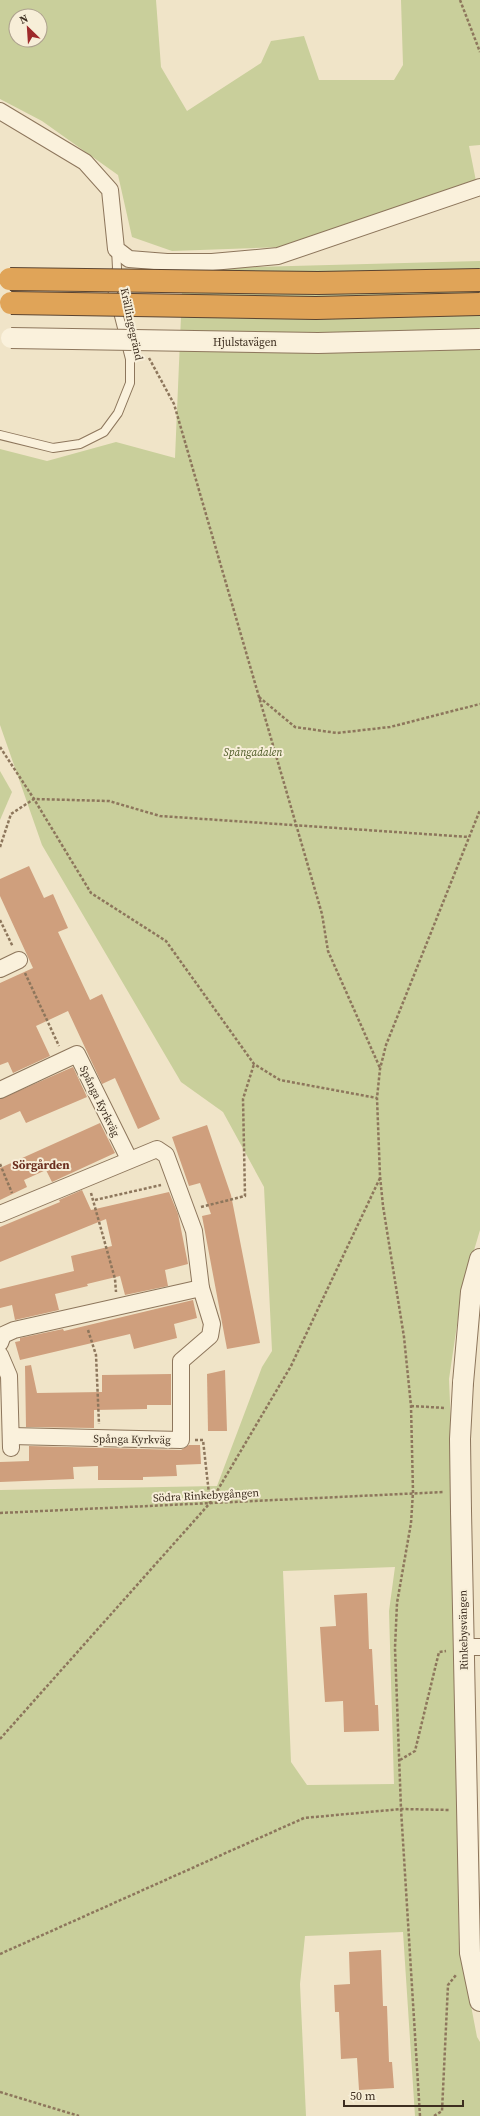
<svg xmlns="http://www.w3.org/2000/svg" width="480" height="2116" font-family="'Source Serif 4',serif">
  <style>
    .green { fill: #c9cf9b; fill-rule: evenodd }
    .building { fill: #cf9f7d }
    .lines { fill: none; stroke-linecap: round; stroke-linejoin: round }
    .service-casing { stroke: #8d765c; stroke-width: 10 }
    .minor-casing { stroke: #8d765c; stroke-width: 18 }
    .tertiary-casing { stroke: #8d765c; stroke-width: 22 }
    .path { stroke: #8d765c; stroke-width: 2.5; stroke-dasharray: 3 2; stroke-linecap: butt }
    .service { stroke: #faf1dc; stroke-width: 8 }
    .minor { stroke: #faf1dc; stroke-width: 16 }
    .tertiary { stroke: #faf1dc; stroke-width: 20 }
    .tertiary-bridge-casing { stroke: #8d765c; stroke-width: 22; stroke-linecap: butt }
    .motorway-bridge-casing { stroke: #5b4430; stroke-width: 24; stroke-linecap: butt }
    .tertiary-bridge { stroke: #faf1dc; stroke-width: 20 }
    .motorway-bridge { stroke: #e0a458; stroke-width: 22 }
    .labels { text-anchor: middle; stroke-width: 4; stroke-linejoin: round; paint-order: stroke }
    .street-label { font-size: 11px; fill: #3d2e20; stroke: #f7eed8 }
    .park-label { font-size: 11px; font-style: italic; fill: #4d5a26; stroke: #f7eed8 }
    .neighbourhood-label { font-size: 12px; font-weight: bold; fill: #6b2e1e; stroke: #f7eed8 }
  </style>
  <rect width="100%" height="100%" fill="#f0e4c8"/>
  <!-- green -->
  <g class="green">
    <path d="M0 0H156L161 67 187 111 261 63 271 41 304 36 319 80H394L403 65 401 0H480V145L469 146 476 181 285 247 172 251 132 237 118 175 42 121 0 99ZM16 16H40V40H16Z"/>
    <path d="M480 261V1230L462 1291 449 1379 454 1497 459 1943 477 2037 480 2042V2116H415L403 1932 305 1936 300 1984 306 2116H0V1490L217 1486 262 1367 272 1351 264 1187 223 1112 181 1082 42 845 0 725V449L47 461 116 442 175 458 183 269ZM395 1567 389 1611 394 1784 307 1785 291 1762 283 1571Z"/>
    <path d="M0 771 12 792 0 820Z"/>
  </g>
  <!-- building -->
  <g class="building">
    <path d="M29 866 44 898 53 894 68 928 58 932 90 1000 102 994 160 1119 138 1129 115 1078 102 1084 68 1011 36 1026 50 1056 13 1073 8 1062 0 1065V983L33 968 0 896V879Z"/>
    <path d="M73 1067 87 1097 26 1123 20 1111 0 1120V1099Z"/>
    <path d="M100 1123 115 1153 52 1182 46 1170 24 1180 27 1187 0 1200V1168Z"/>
    <path d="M207 1125 231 1195 260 1343 227 1349 202 1216 211 1214 200 1183 189 1186 172 1137Z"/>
    <path d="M82 1190 91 1210 169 1192 178 1214 188 1264 165 1270 168 1286 125 1295 120 1276 87 1284 88 1286 55 1294 59 1310 15 1320 12 1305 0 1308V1289L74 1271 71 1256 112 1246 106 1219 0 1262V1227L60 1202 59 1200Z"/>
    <path d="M193 1300 197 1318 174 1324 177 1338 134 1349 130 1334 20 1360 15 1342 20 1341V1338L63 1329 64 1331Z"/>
    <path d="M31 1365 37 1393 102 1392V1375L171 1374V1405H147V1409L94 1410V1428L26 1427 25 1366Z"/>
    <path d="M225 1370 227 1431H208L207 1374Z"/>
    <path d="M189 1445H200L201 1464 176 1465 177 1476 143 1477V1480H98V1466L73 1467 74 1479 0 1482V1462L29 1461V1446L181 1450Z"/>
    <path d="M367 1593 369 1649H372L375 1705H378L379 1731 344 1732 343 1701 325 1702 320 1627 336 1626 334 1595Z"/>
    <path d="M381 1950 383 2006H387L389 2062H392L394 2088 359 2090 357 2058 341 2059 339 2012H335L334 1985 350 1984 349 1952Z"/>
  </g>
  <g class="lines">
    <defs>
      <path id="service" d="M0 435 53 448 80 444 104 432 118 413 130 383V359L112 289 117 268 116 249"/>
      <g id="minor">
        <path d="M0 111 85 162 110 190 116 249 129 259 167 262H212L278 256 480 187"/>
        <path d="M0 969 19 960"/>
        <path d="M0 1090 77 1054 129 1159"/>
        <path d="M0 1214 157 1149 166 1155 194 1231 201 1288 212 1324 210 1336 181 1361V1440L11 1436"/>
        <path d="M0 1343 3 1335 14 1330 201 1288"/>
        <path d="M0 1355 9 1376 11 1448"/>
        <path d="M463 1647H480"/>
      </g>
      <g id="tertiary">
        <path d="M463 1383 471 1292 480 1259"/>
        <path d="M461 1511 470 1953 480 2001"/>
      </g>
    </defs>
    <!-- service casing -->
    <use href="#service" class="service-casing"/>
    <!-- minor casing -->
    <use href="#minor" class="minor-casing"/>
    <!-- tertiary casing -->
    <use href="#tertiary" class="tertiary-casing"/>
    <!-- path -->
    <g class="path">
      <path d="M460 0 480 52"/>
      <path d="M149 358 174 404 322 914 328 951 380 1068"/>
      <path d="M259 697 295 727 337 733 390 727 480 704"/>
      <path d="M0 747 34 799 91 893 166 941 254 1064 280 1080 377 1098"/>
      <path d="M0 847 11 814 34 799 109 801 160 816 469 837"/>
      <path d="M0 920 13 947"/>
      <path d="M25 973 59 1046"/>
      <path d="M0 1164 12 1193"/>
      <path d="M91 1193 115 1279 116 1292"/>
      <path d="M95 1200 161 1185"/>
      <path d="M201 1207 245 1196 243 1099 254 1064"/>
      <path d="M88 1330 96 1355 99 1424"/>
      <path d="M411 1406 446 1408"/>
      <path d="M195 1440H203L210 1503"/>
      <path d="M0 1513 444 1492"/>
      <path d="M0 1739 210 1503 291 1366 380 1178"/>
      <path d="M400 1760 415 1751 439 1652 446 1651"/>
      <path d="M0 1954 304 1818 401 1809 450 1810"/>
      <path d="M0 2092 79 2116"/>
      <path d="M420 2116 401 1809 395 1648 397 1603 411 1523 413 1492 411 1406 404 1337 383 1206 380 1176 377 1098 380 1069 386 1045 480 810"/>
      <path d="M434 2116 442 2111 448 1985 456 1975"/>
    </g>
    <!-- service -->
    <use href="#service" class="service"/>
    <!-- minor -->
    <use href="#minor" class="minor"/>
    <!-- tertiary -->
    <use href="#tertiary" class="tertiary"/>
    <defs>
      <g id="tertiary-bridge">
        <path d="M11 338 318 343 480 339"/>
        <path d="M461 1511 460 1439 463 1383"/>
      </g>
      <g id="motorway-bridge">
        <path d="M10 279 318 283 480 280"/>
        <path d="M11 303 316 308 480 304"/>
      </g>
    </defs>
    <!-- tertiary-bridge casing -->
    <use href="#tertiary-bridge" class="tertiary-bridge-casing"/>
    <!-- motorway-bridge casing -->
    <use href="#motorway-bridge" class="motorway-bridge-casing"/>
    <!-- tertiary-bridge -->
    <use href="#tertiary-bridge" class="tertiary-bridge"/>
    <!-- motorway-bridge -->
    <use href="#motorway-bridge" class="motorway-bridge"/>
  </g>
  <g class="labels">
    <!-- street labels -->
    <g class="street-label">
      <text transform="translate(132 324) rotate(78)" y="4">Krällingegränd</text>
      <text x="245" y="346">Hjulstavägen</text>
      <text transform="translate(100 1101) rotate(64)" y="4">Spånga Kyrkväg</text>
      <text transform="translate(132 1439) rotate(1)" y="4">Spånga Kyrkväg</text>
      <text transform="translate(206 1495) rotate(-3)" y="4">Södra Rinkebygången</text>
      <text transform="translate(463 1630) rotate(-91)" y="4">Rinkebysvängen</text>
    </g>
    <!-- park labels -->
    <g class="park-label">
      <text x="253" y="756">Spångadalen</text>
    </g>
    <!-- neighbourhood labels -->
    <g class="neighbourhood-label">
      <text x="41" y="1169">Sörgården</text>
    </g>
  </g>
  <!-- north arrow -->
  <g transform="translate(28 28) rotate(335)"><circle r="19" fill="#f7eed8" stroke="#ada18e"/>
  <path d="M0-3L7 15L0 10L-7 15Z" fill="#9e2a2b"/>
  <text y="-6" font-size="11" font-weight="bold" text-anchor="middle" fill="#3d2e20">N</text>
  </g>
  <!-- scale -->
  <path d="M344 2100v6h119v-6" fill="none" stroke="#3d2e20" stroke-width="2"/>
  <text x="350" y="2100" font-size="12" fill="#3d2e20" stroke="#f7eed8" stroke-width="3" paint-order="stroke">50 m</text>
</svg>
